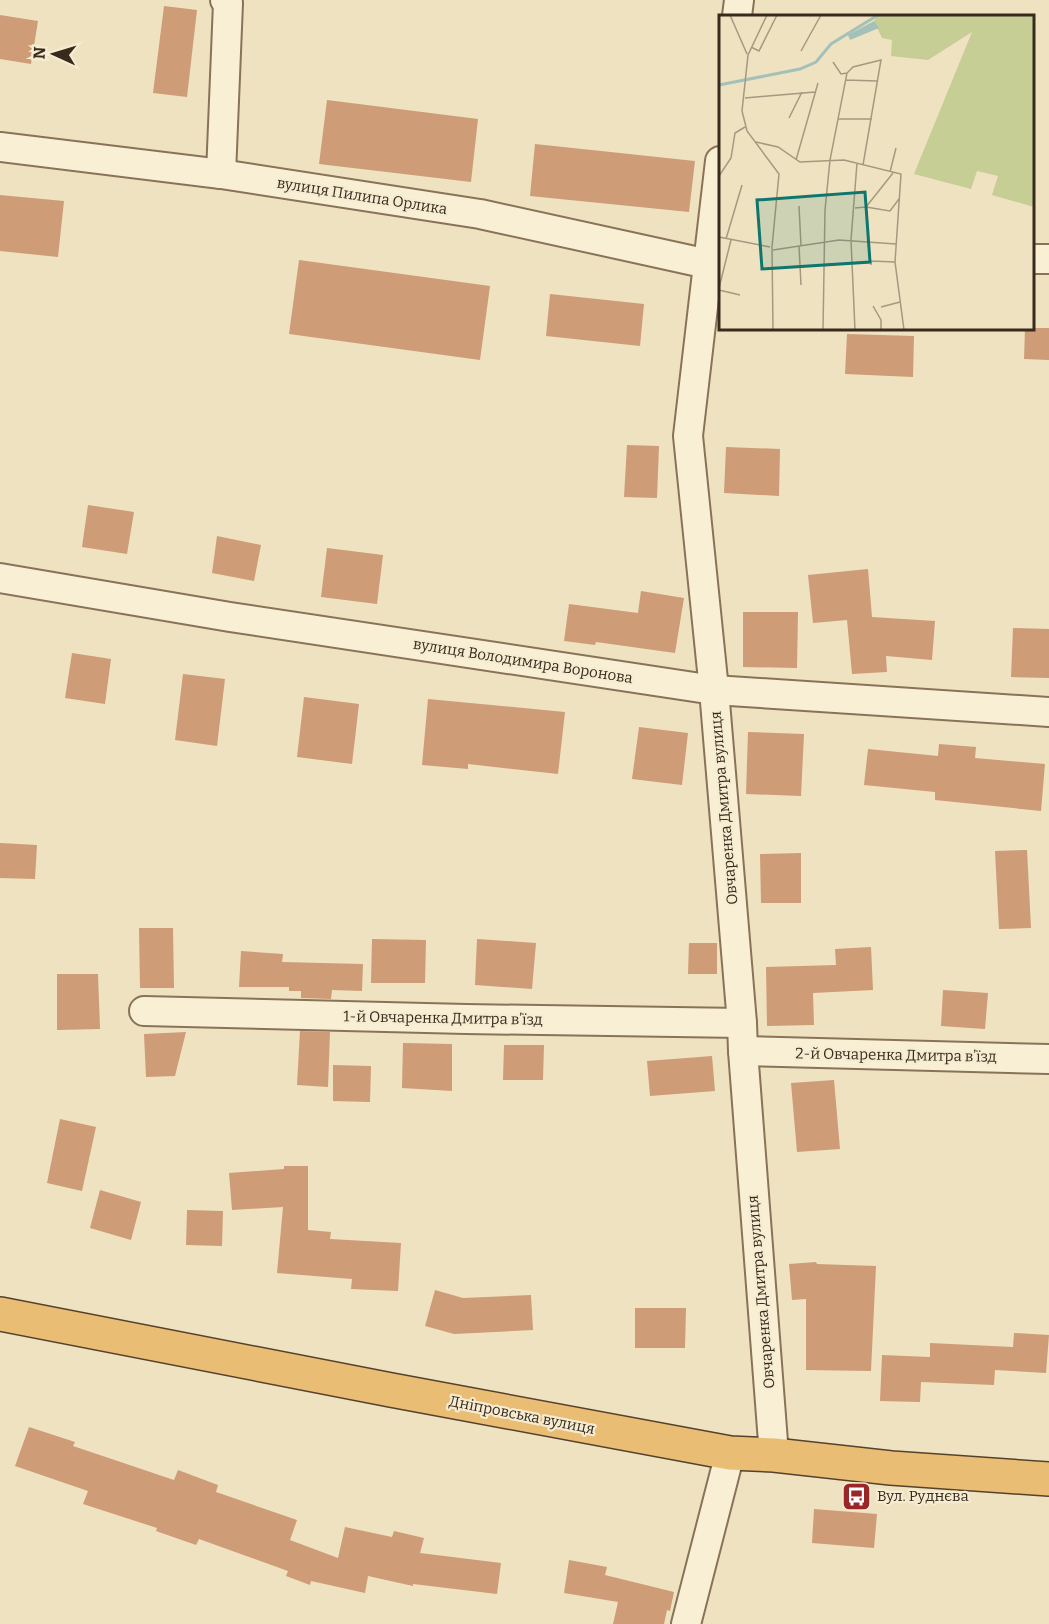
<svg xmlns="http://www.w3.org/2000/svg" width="1049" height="1624" font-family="Bitter,serif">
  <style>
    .building { fill: #ce9c76 }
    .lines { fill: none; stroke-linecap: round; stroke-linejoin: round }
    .minor-casing { stroke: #897358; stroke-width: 32 }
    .trunk-casing { stroke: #56412d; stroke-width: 36 }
    .minor { stroke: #f9efd5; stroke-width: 28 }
    .trunk { stroke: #eabd74; stroke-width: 33 }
    .labels { text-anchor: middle; stroke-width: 4.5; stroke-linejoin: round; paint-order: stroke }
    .street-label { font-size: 15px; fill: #382a1d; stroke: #f6ecd1 }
    .poi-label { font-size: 15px; fill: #382a1d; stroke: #f6ecd1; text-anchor: start }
    .inset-river { fill: none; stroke: #a4c1b9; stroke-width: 3 }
    .inset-road { fill: none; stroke: #a6987f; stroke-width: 1.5 }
    .view { fill: #0f766e; fill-opacity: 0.15; stroke: #0f766e; stroke-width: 3 }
    .inset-edge { fill: none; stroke: #382a1d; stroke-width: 3 }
  </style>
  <rect width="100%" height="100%" fill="#efe2c1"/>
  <!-- building -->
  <g class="building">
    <path d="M164 6 197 10 187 97 153 93Z"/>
    <path d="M0 15 38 21 31 64 0 59Z"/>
    <path d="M327 100 478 119 471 182 319 164Z"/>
    <path d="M535 144 695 161 689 212 530 196Z"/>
    <path d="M0 195 64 201 58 257 0 251Z"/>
    <path d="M299 260 490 286 480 360 289 334Z"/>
    <path d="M550 294 644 304 640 346 546 336Z"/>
    <path d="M1025 328H1049V360L1024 359Z"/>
    <path d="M847 334 914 336 913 377 845 374Z"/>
    <path d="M627 445 659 446 657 498 624 497Z"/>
    <path d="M726 447 780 449 779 496 724 493Z"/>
    <path d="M88 505 134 512 127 554 82 547Z"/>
    <path d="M217 536 261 545 254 581 212 573Z"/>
    <path d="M327 548 383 555 377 604 321 597Z"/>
    <path d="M868 569 872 617 935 621 932 660 886 656 887 672 852 674 847 620 813 623 808 575Z"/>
    <path d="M641 591 684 598 675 653 596 642 595 645 564 641 569 604 638 613Z"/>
    <path d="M743 612H798L797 668 743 667Z"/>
    <path d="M1013 628 1049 629V678L1011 677Z"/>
    <path d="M72 653 111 659 105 704 65 698Z"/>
    <path d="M183 674 225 679 217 746 175 740Z"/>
    <path d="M304 697 359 704 352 764 297 757Z"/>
    <path d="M428 699 565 712 558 774 468 764V769L422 765Z"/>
    <path d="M639 727 688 733 682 785 632 779Z"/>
    <path d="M748 732 804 734 801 796 746 794Z"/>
    <path d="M939 744 976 747 975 758 1045 764 1041 811 935 800V792L864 785 868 749 938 756Z"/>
    <path d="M0 843 37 845 35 879 0 878Z"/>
    <path d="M1027 850 1031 928 999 929 995 851Z"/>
    <path d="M801 853V903H761L760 854Z"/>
    <path d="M139 928H173L174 988H140Z"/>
    <path d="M372 939 426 940 425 983H371Z"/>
    <path d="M477 939 536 943 532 989 475 985Z"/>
    <path d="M689 943H717V974H688Z"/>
    <path d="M871 947 873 990 813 993 814 1025 767 1026 766 967 836 965 835 949Z"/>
    <path d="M241 951 283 954 282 962 363 964 362 991 332 990 331 999 301 998V991H289V987H239Z"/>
    <path d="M57 974H98L100 1029 57 1030Z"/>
    <path d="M943 990 988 993 985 1029 941 1026Z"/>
    <path d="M300 1031 330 1032 328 1087 297 1085Z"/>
    <path d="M186 1032 175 1076 146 1077 144 1034Z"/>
    <path d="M403 1043 452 1044V1091L402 1088Z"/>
    <path d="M504 1045H544L543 1080H503Z"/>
    <path d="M712 1056 715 1091 650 1096 647 1061Z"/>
    <path d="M333 1065 371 1066 370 1102 333 1101Z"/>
    <path d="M834 1080 840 1149 797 1152 791 1083Z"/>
    <path d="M60 1119 96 1127 82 1191 47 1183Z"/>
    <path d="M284 1166H308V1230L331 1232 330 1239 401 1243 398 1291 351 1289 352 1279 277 1273 283 1207 232 1210 229 1173 284 1169Z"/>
    <path d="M100 1190 141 1202 131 1240 90 1228Z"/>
    <path d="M187 1210 223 1211 222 1246 186 1245Z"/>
    <path d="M816 1262 817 1264 876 1266 871 1371 806 1370V1299L792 1300 789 1264Z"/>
    <path d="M435 1290 463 1298 531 1295 533 1330 454 1334 425 1326Z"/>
    <path d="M635 1308H686L685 1348H635Z"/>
    <path d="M1014 1333 1049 1335 1046 1373 995 1370 994 1385 921 1382 920 1402 880 1401 882 1355 930 1357V1343L1013 1347Z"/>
    <path d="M29 1427 75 1442 73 1446 174 1480 178 1470 218 1485 216 1492 297 1520 290 1540 338 1558 345 1527 392 1537 394 1531 424 1538 420 1553 501 1563 497 1594 413 1584V1586L368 1576 365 1593 311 1581 310 1585 286 1576 288 1571 199 1539 196 1545 156 1531 157 1528 83 1504 88 1491 15 1466Z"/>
    <path d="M814 1509 877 1514 874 1548 812 1543Z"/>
    <path d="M569 1560 607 1567 605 1575 674 1592 670 1611 667 1610 664 1624H613L618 1602 564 1593Z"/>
  </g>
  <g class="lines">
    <defs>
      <g id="minor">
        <path d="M737 16 739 0"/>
        <path d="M0 147 221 174 480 214 708 264 720 261"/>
        <path d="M720 161 688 436 714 690 742 1023 743 1051 774 1455"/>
        <path d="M221 174 228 3 225 0"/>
        <path d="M1032 259H1049"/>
        <path d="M0 578 230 617 714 690 1049 712"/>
        <path d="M144 1011 466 1019 742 1023"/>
        <path d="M743 1051 1049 1059"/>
        <path d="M686 1624 730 1453"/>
      </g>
      <path id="trunk" d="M0 1314 391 1390 730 1453 774 1455 891 1468 1049 1479"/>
    </defs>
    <!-- minor casing -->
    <use href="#minor" class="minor-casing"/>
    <!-- trunk casing -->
    <use href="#trunk" class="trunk-casing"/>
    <!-- minor -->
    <use href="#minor" class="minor"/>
    <!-- trunk -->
    <use href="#trunk" class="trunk"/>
  </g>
  <!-- icons -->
  <defs>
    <symbol id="bus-square" viewBox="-11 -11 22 22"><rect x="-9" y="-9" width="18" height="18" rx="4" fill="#992727" stroke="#f6ecd1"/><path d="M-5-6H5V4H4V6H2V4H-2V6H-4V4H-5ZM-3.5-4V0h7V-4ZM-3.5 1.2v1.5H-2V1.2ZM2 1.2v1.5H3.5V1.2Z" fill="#fff"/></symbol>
  </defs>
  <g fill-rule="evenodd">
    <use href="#bus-square" x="840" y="1480" width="33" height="33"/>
  </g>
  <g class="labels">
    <!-- street labels -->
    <g class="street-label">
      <text transform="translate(362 196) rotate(9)" y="5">вулиця Пилипа Орлика</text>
      <text transform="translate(523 661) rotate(9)" y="5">вулиця Володимира Воронова</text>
      <text transform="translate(724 808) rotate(-95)" y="5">Овчаренка Дмитра вулиця</text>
      <text transform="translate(443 1018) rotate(1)" y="5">1-й Овчаренка Дмитра в’їзд</text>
      <text transform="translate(896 1055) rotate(1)" y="5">2-й Овчаренка Дмитра в’їзд</text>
      <text transform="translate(761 1292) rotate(-95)" y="5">Овчаренка Дмитра вулиця</text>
      <text transform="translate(522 1415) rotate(11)" y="5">Дніпровська вулиця</text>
    </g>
    <!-- poi labels -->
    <g class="poi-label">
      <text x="877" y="1501">Вул. Руднєва</text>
    </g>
  </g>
  <!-- overview -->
  <g transform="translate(719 15)">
    <rect width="315" height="315" fill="#efe2c1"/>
    <path d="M159 0H315V192L273 180 279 161 258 156 252 174 195 159 253 17 209 45 172 41 173 25 163 23 155 6Z" fill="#c6cd95"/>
    <path d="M155 6 160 13 131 25 129 20Z" fill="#a4c1b9"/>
    <path class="inset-river" d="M0 70 81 54 97 47 112 29 159 0"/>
    <path class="inset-road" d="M11 0 28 39M48 0 29 40 23 96 28 116 60 159 53 232 54 315M32 32 40 36 58 0M82 36 102 0M114 47 122 59 128 58M127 65 158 66M26 83 96 77M70 103 83 77M119 104H153M37 127 59 132 81 147 125 145 182 159 176 247 185 315M77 145 99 68M171 157 177 133M0 161 12 143 16 118 26 112M80 191 82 231M147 192 171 196 180 184M136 193 147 192 174 158M0 222 51 232M7 224 23 170M149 226 152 250M80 231 82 270M54 235 120 225 177 229M152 246 176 247M0 273 12 225M0 275 21 280M154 291 162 305V315M162 292 181 287M104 315 106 195 111 145 128 58 134 52 162 45 144 150M136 315 132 225 138 148"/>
    <path class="view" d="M146 177 151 247 43 254 38 185Z"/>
    <rect width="315" height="315" class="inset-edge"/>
  </g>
  <!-- north arrow -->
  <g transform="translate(54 54) rotate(274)" stroke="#f6ecd1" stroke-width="4.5" paint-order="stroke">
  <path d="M0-4.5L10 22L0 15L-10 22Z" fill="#382a1d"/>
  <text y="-9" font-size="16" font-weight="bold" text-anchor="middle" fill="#382a1d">N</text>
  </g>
</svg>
